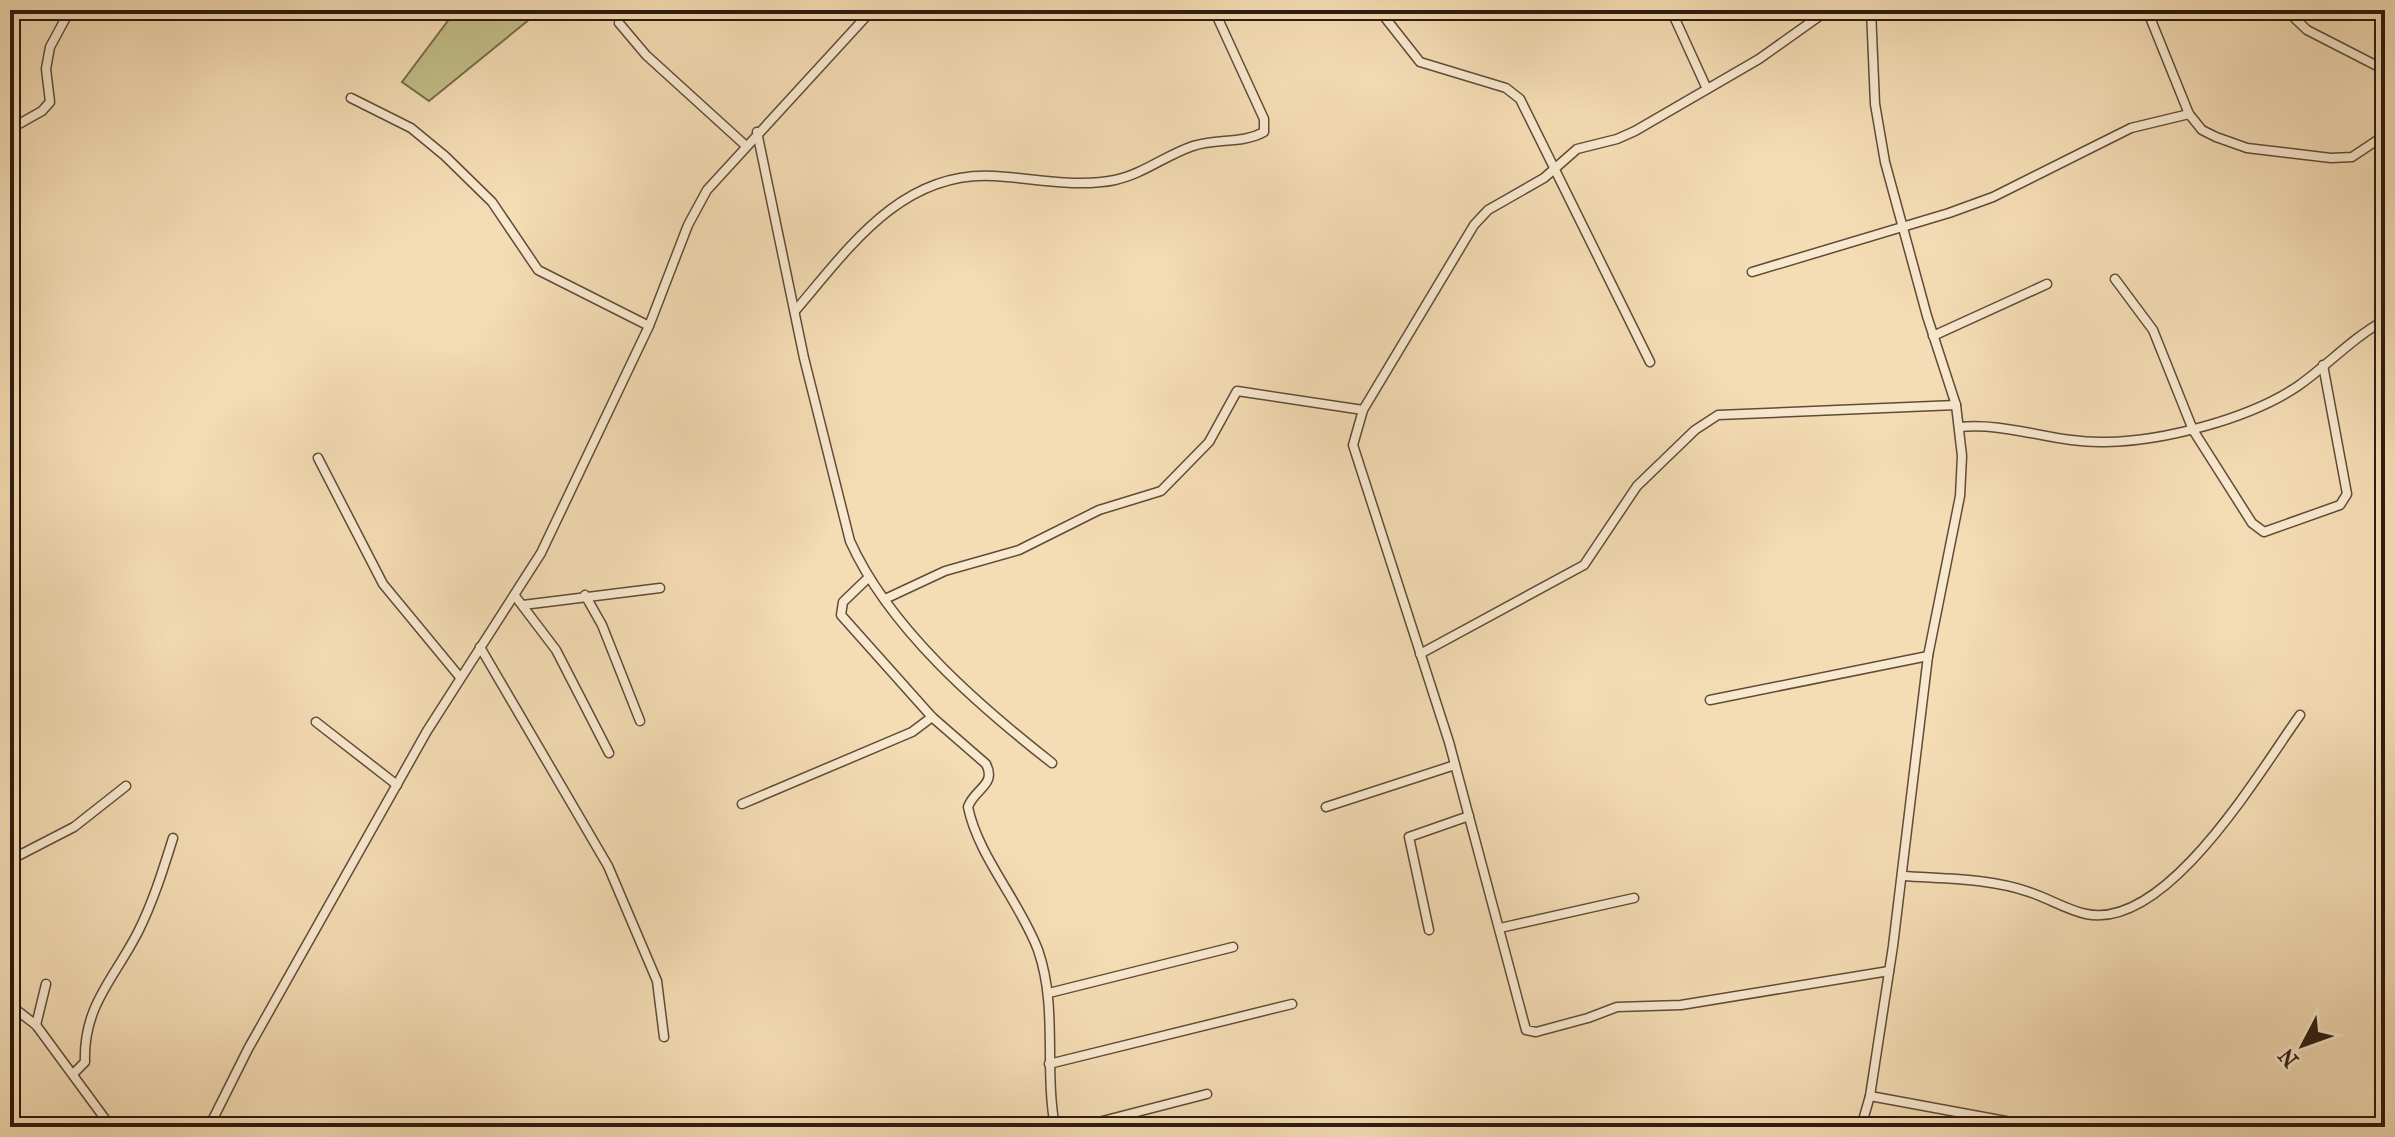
<svg xmlns="http://www.w3.org/2000/svg" width="2395" height="1137" font-family="'IM FELL French Canon',serif">
  <style>
    .green { fill: #c2be88; stroke: #786c4c; stroke-width: 2 }
    .lines { fill: none; stroke-linecap: round; stroke-linejoin: round }
    .street-casing { stroke: #604b38; stroke-width: 11 }
    .street { stroke: #f8e8ce; stroke-width: 8 }
  </style>
  <rect width="100%" height="100%" fill="#f4dcb4"/>
  <filter id="stains"><feTurbulence type="fractalNoise" baseFrequency=".0025" numOctaves="4"/><feColorMatrix values="0 0 0 0 .2 0 0 0 0 .09 0 0 0 0 .02 0 0 0 .5 -.17"/></filter>
  <radialGradient id="worn" r=".72"><stop offset=".6" stop-color="#630" stop-opacity="0"/><stop offset="1" stop-color="#630" stop-opacity=".3"/></radialGradient>
  <!-- green -->
  <path class="green" d="M456 10H541L429 101 402 82Z"/>
  <g class="lines">
    <defs>
      <g id="street">
        <path d="M1379 10 1420 62 1506 88 1520 99 1650 362"/>
        <path d="M1671 10 1707 89"/>
        <path d="M1828 10 1759 59 1635 131 1617 139 1577 149 1544 178 1488 210 1474 225 1363 410 1353 445 1449 742 1526 1030 1536 1032 1588 1018 1617 1007 1681 1005 1889 971"/>
        <path d="M2147 10 2189 114 2202 130 2216 137 2247 148 2331 158 2352 157 2385 135"/>
        <path d="M2286 10 2307 30 2385 70"/>
        <path d="M619 23 646 55 745 145"/>
        <path d="M351 98 411 128 445 156 492 202 538 270 649 326"/>
        <path d="M10 129 42 111 50 102 46 69 50 47 70 10"/>
        <path d="M757 132 804 358 850 541C889 628 978 705 1052 763"/>
        <path d="M1752 272 1949 213 1993 197 2131 128 2189 114"/>
        <path d="M2115 279 2153 330 2193 430 2252 523 2264 532 2340 505 2347 494 2323 365"/>
        <path d="M795 311C848 249 901 171 993 176 1032 178 1076 188 1115 180 1143 174 1166 155 1193 146 1217 138 1242 144 1264 132V119L1214 10"/>
        <path d="M1933 336 2047 284"/>
        <path d="M1960 427C2008 422 2057 444 2106 442 2164 441 2249 419 2298 386 2328 365 2352 338 2385 320"/>
        <path d="M318 458 383 584 459 676"/>
        <path d="M868 578 843 602 841 615 932 717 986 764C997 785 974 789 968 807 978 856 1020 902 1038 950 1058 1007 1044 1068 1055 1127"/>
        <path d="M585 595 602 625 640 721"/>
        <path d="M515 596 556 650 609 753"/>
        <path d="M885 599 945 571 1019 550 1099 510 1161 491 1209 442 1237 391 1363 410"/>
        <path d="M523 605 660 588"/>
        <path d="M480 647 608 866 657 981 664 1037"/>
        <path d="M1420 654 1584 565 1637 486 1695 430 1718 415 1956 405"/>
        <path d="M1710 700 1928 656"/>
        <path d="M316 722 397 785"/>
        <path d="M742 804 912 732 932 717"/>
        <path d="M1326 807 1455 765"/>
        <path d="M10 860 74 827 126 786"/>
        <path d="M1903 876C1945 879 1989 878 2029 892 2048 898 2067 910 2086 914 2167 931 2259 772 2300 715"/>
        <path d="M1500 928 1634 898"/>
        <path d="M1429 930 1409 837 1469 816"/>
        <path d="M1049 993 1233 947"/>
        <path d="M10 1005 36 1025 111 1127"/>
        <path d="M36 1025 46 984"/>
        <path d="M1049 1064 1292 1004"/>
        <path d="M74 1073 85 1062C83 1006 114 979 138 932 153 902 163 870 173 838"/>
        <path d="M1870 1096 2011 1122 2134 1127"/>
        <path d="M209 1127 248 1049 427 731 541 553 649 326 688 225 707 190 872 10"/>
        <path d="M1079 1127 1207 1094"/>
        <path d="M1861 1127 1870 1096 1893 946 1928 656 1960 496 1962 456 1956 405 1927 316 1885 162 1875 104 1871 10"/>
      </g>
    </defs>
    <!-- street casing -->
    <use href="#street" class="street-casing"/>
    <!-- street -->
    <use href="#street" class="street"/>
  </g>
  <!-- margin -->
  <rect width="2395" height="1137" fill="none" stroke="#f4dcb4" stroke-width="40"/>
  <rect x="12" y="12" width="2371" height="1113" fill="none" stroke="#2e1b0f" stroke-width="4"/>
  <rect x="20" y="20" width="2355" height="1097" fill="none" stroke="#2e1b0f" stroke-width="2"/>
  <!-- north arrow -->
  <g transform="translate(2303 1045) rotate(229)" stroke="#f8e8ce" stroke-width="6" paint-order="stroke">
  <path d="M0-6L14 30L0 20L-14 30Z" fill="#2e1b0f"/>
  <text y="-12" font-size="22" font-weight="bold" text-anchor="middle" fill="#2e1b0f">N</text>
  </g>
  <rect width="100%" height="100%" filter="url(#stains)"/>
  <rect width="100%" height="100%" fill="url(#worn)"/>
</svg>
